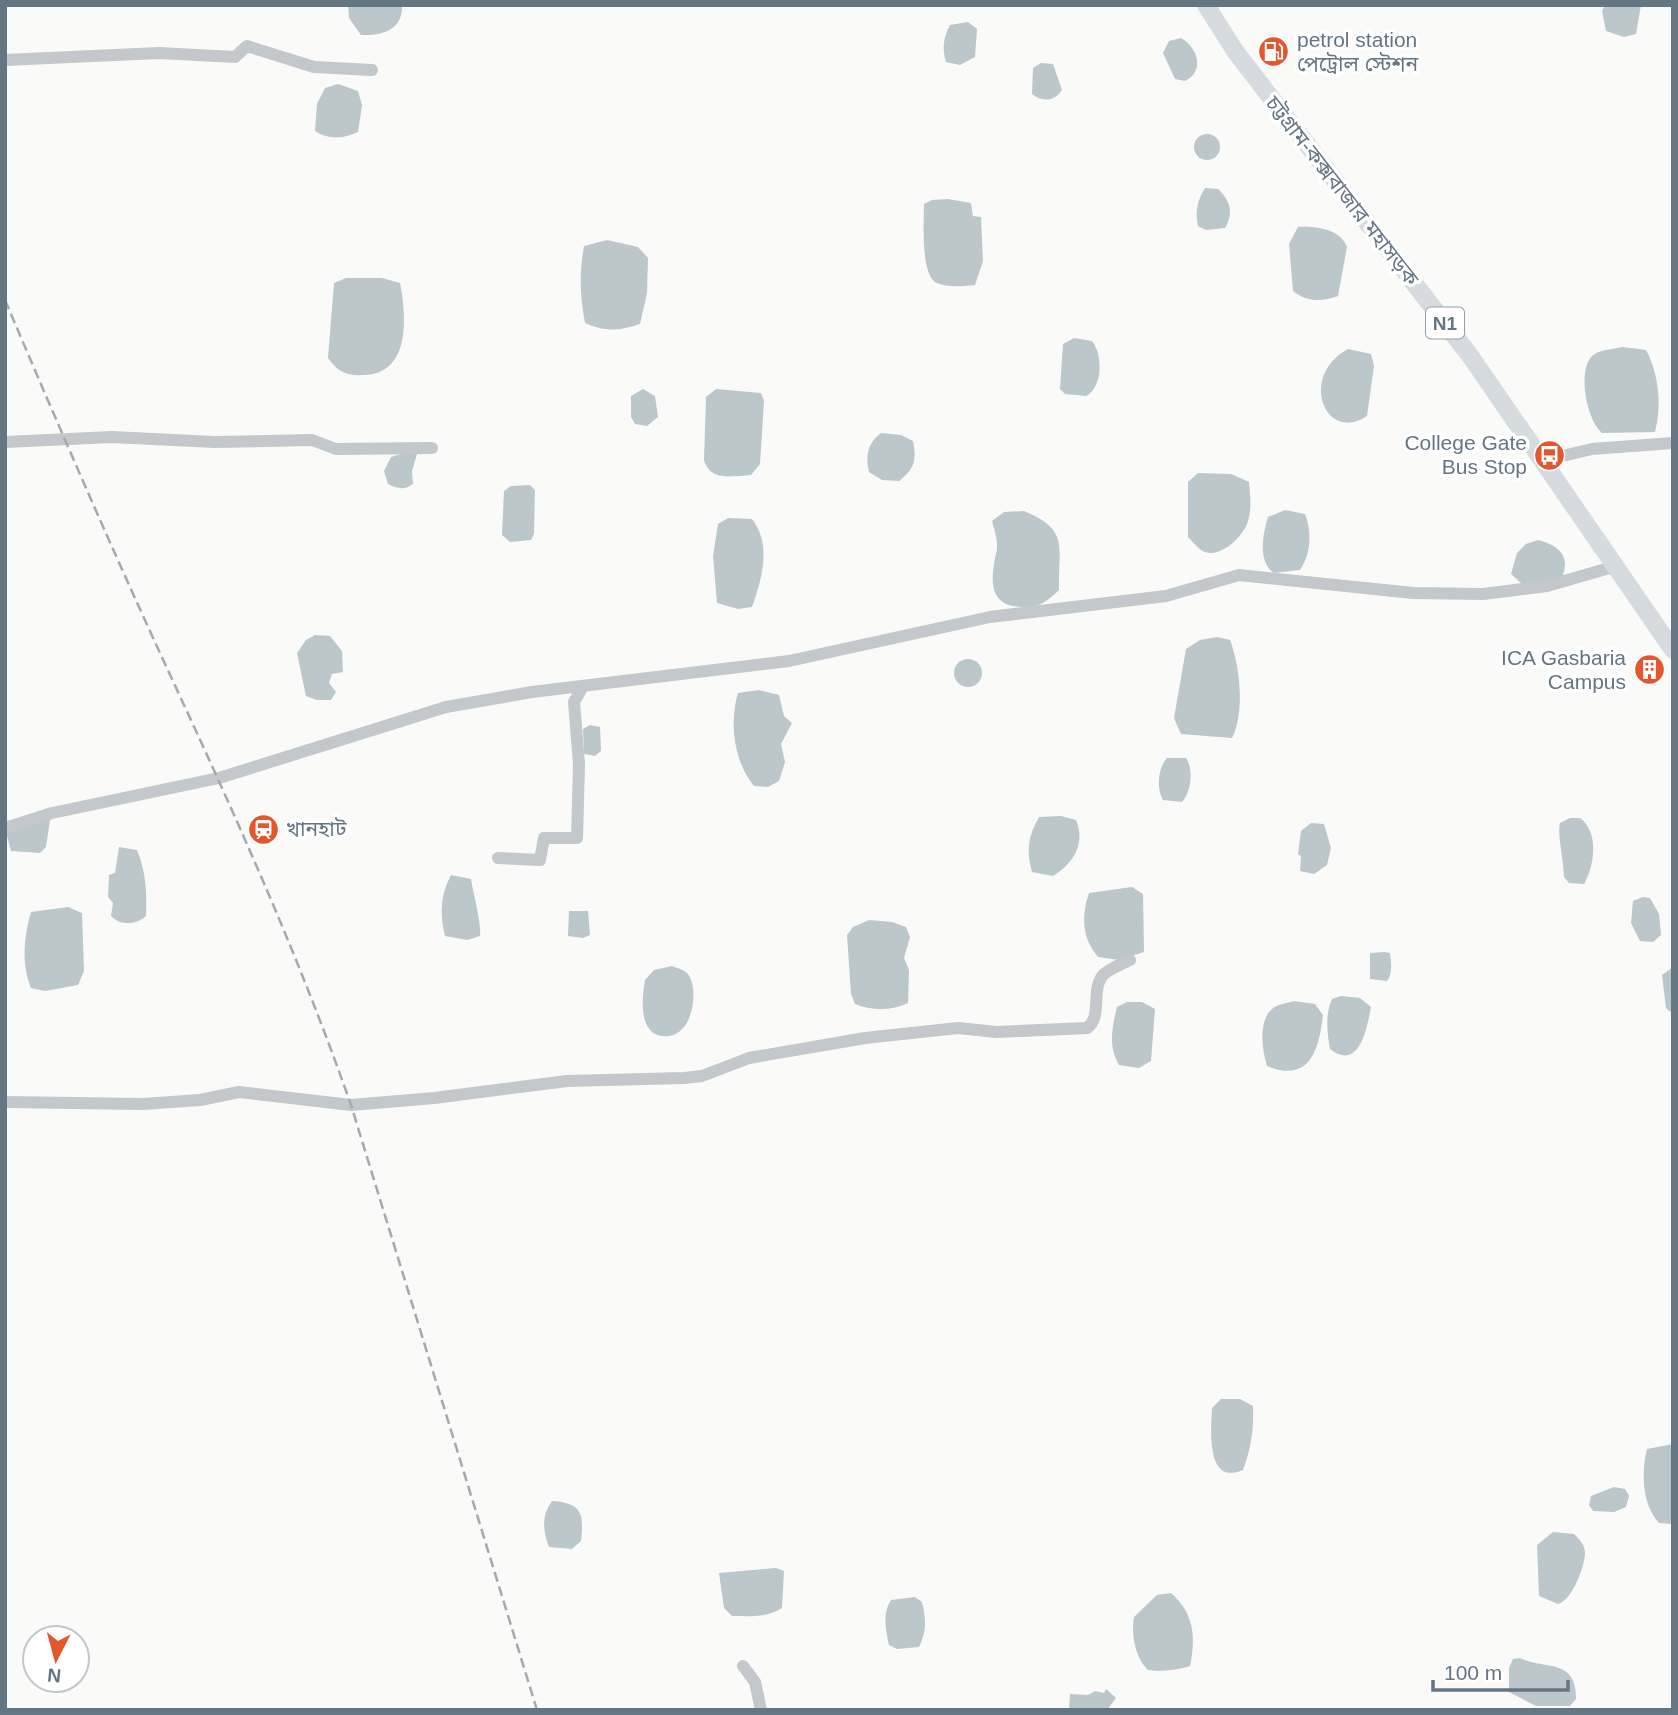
<svg xmlns="http://www.w3.org/2000/svg" width="1678" height="1715" font-family="Arial,'Noto Sans Bengali',sans-serif">
  <style>
    .water { fill: #bbc7cb }
    .lines { fill: none; stroke-linecap: round; stroke-linejoin: round }
    .minor { stroke: #c3c8cc; stroke-width: 12 }
    .highway { stroke: #d6dbdf; stroke-width: 18 }
    .rail { stroke: #a2aab0; stroke-width: 2.5; stroke-dasharray: 10 5; stroke-linecap: butt }
    .labels { text-anchor: middle; stroke-width: 7; stroke-linejoin: round; paint-order: stroke }
    .shield { fill: #fff; stroke: #939fa8; stroke-width: 2 }
    .shield-label { font-size: 19px; font-weight: bold; fill: #657683 }
    .poi-label { font-size: 21px; fill: #657683; stroke: #fff; text-anchor: start }
    .street-label { font-size: 21px; fill: #657683; stroke: #fff }
  </style>
  <rect width="100%" height="100%" fill="#fafaf8"/>
  <!-- water -->
  <g class="water">
    <path d="M348 5H402C403 30 382 36 361 35L349 18Z"/>
    <path d="M1605 5H1641L1636 34 1624 37 1606 31 1602 11Z"/>
    <path d="M968 22 977 29 975 57 960 65 946 62C942 49 943 38 950 25Z"/>
    <path d="M1181 38C1198 48 1205 71 1185 81L1175 79 1163 53 1169 41Z"/>
    <path d="M1041 63 1053 64 1062 90C1054 102 1043 102 1032 94L1033 68Z"/>
    <path d="M338 84 358 91 362 105 358 132C343 139 329 140 315 131L317 104 325 88Z"/>
    <circle cx="1207" cy="147" r="13"/>
    <path d="M1205 188 1218 189C1230 200 1234 213 1225 228L1206 230 1198 226C1195 212 1197 201 1205 188Z"/>
    <path d="M948 199 971 203 973 216 981 217 983 261 975 285C965 286 947 288 937 283 920 276 924 221 924 204L932 200Z"/>
    <path d="M1298 227C1316 226 1340 229 1347 247L1338 296C1321 302 1307 302 1293 291L1289 244Z"/>
    <path d="M607 240 638 247 648 258 647 293 640 324C620 331 605 332 585 323 580 296 579 274 584 246Z"/>
    <path d="M346 278H382L400 283C407 318 410 374 364 375 346 376 338 372 328 358L334 283Z"/>
    <path d="M1074 338 1092 341C1103 355 1103 387 1086 396L1065 394 1060 389 1063 344Z"/>
    <path d="M1623 347 1646 350C1659 374 1662 406 1655 432L1602 433C1587 421 1577 371 1592 356 1598 350 1613 349 1623 347Z"/>
    <path d="M1348 349 1371 354 1374 366 1367 416C1325 444 1298 376 1348 349Z"/>
    <path d="M643 389 655 396 658 417 647 426 635 424 631 417V396Z"/>
    <path d="M716 389 761 393 764 401 760 464 751 475C733 476 710 482 704 460L706 397Z"/>
    <path d="M881 433 901 435 913 441C917 461 914 469 899 481L882 480 869 472C865 455 868 443 881 433Z"/>
    <path d="M404 453 417 454 412 471 413 484C405 490 397 489 388 484L384 471 391 457Z"/>
    <path d="M1198 473 1231 474 1249 482C1250 495 1252 508 1248 521 1244 536 1221 558 1205 552 1199 550 1192 541 1188 537V482Z"/>
    <path d="M530 485 535 490 534 534 531 540 510 542 502 535 504 491 511 486Z"/>
    <path d="M1285 510 1305 514C1312 532 1311 554 1300 570L1274 573C1257 561 1263 534 1268 517Z"/>
    <path d="M1024 511C1070 530 1058 546 1059 590 1047 602 1038 608 1021 607 987 606 991 577 996 554 999 543 995 532 992 521L1004 512Z"/>
    <path d="M728 518 752 519C772 545 762 578 752 607L738 609 717 603 713 556 718 524Z"/>
    <path d="M1538 540C1558 545 1571 556 1562 577L1523 585 1511 574 1517 553 1526 544Z"/>
    <path d="M315 635 330 636 342 651 343 672 332 674 329 683 336 692 331 700H317L306 696 297 653 306 640Z"/>
    <path d="M1217 637 1230 640C1240 667 1245 712 1232 738L1181 734 1174 718 1186 649 1200 640Z"/>
    <circle cx="968" cy="673" r="14"/>
    <path d="M759 690 779 695 784 716 792 723 781 744 785 762 779 781 768 787 754 786C734 762 729 723 738 693Z"/>
    <path d="M590 725 600 727 601 751 595 756 584 754 583 729Z"/>
    <path d="M1167 758H1186C1194 770 1191 792 1182 802L1163 800C1156 788 1158 768 1167 758Z"/>
    <path d="M1061 816 1076 820C1086 845 1073 863 1053 876L1032 872C1026 851 1028 836 1039 817Z"/>
    <path d="M43 817 50 820 46 847 40 853 11 851 6 832Z"/>
    <path d="M1570 818H1580C1599 832 1595 865 1584 884L1569 883 1564 877C1564 862 1557 833 1560 823Z"/>
    <path d="M1311 823 1324 824 1331 848 1327 865 1314 874 1300 871 1301 856 1298 854 1301 831Z"/>
    <path d="M119 847 137 850C146 872 147 892 146 916 136 925 121 926 111 916L113 903 108 897 109 875 115 873Z"/>
    <path d="M451 875 471 879C473 892 482 926 480 936L467 940 445 936C440 913 440 896 451 875Z"/>
    <path d="M1132 887 1143 894 1144 952 1119 960 1098 957C1082 938 1081 917 1089 893Z"/>
    <path d="M1643 897 1650 898 1659 914 1661 935 1653 942 1640 941 1631 923 1633 901Z"/>
    <path d="M68 907 82 913 84 971 78 985 45 991 31 988C21 964 24 936 31 912Z"/>
    <path d="M569 911H588L590 935 583 938 568 936Z"/>
    <path d="M869 920 892 922 906 927 910 937 904 958 909 970 908 1003C892 1011 872 1011 855 1004L851 994 847 935 853 927Z"/>
    <path d="M1385 952 1390 953C1391 962 1393 974 1387 981L1370 979V953Z"/>
    <path d="M672 966C676 968 683 969 687 973 698 985 694 1018 682 1029 677 1035 670 1037 662 1036 638 1033 642 997 645 980L654 970Z"/>
    <path d="M1673 967V1014L1666 1008 1662 975Z"/>
    <path d="M1341 996 1360 998 1371 1007C1367 1027 1360 1072 1330 1049 1327 1032 1325 1015 1332 999Z"/>
    <path d="M1294 1001 1315 1004 1323 1015C1319 1048 1311 1084 1267 1066 1262 1050 1258 1021 1272 1009 1277 1004 1288 1003 1294 1001Z"/>
    <path d="M1127 1002H1142L1155 1009 1151 1061 1139 1068 1119 1065C1108 1046 1112 1028 1117 1007Z"/>
    <path d="M1221 1399H1240L1253 1406C1254 1428 1251 1449 1243 1470 1206 1486 1211 1431 1212 1408Z"/>
    <path d="M1673 1444V1524L1659 1523C1642 1505 1641 1472 1647 1449Z"/>
    <path d="M1614 1487 1625 1489 1629 1496 1626 1507 1614 1512 1593 1511 1589 1505 1591 1496Z"/>
    <path d="M552 1501C582 1503 584 1514 581 1541L572 1549 549 1547C543 1531 541 1516 552 1501Z"/>
    <path d="M1553 1532 1574 1534C1580 1540 1585 1545 1585 1554 1584 1568 1572 1600 1558 1604L1539 1596 1537 1545Z"/>
    <path d="M776 1568 784 1571 782 1608C767 1618 750 1616 732 1616L724 1608 719 1573Z"/>
    <path d="M1171 1593C1194 1613 1196 1637 1190 1666 1179 1670 1158 1672 1148 1670 1135 1658 1131 1634 1134 1617L1157 1595Z"/>
    <path d="M915 1597 922 1602C926 1619 927 1631 919 1647L897 1649 889 1645C886 1630 882 1614 891 1600Z"/>
    <path d="M1520 1658C1545 1670 1577 1658 1576 1699L1570 1706H1536L1509 1692V1668L1513 1659Z"/>
    <path d="M1106 1689 1116 1698 1107 1710H1069L1070 1694 1088 1695 1095 1691 1104 1693Z"/>
  </g>
  <g class="lines">
    <!-- minor -->
    <g class="minor">
      <path d="M5 60 159 53 235 57 247 46 314 67 372 70"/>
      <path d="M5 442 112 437 214 442 312 440 336 449 432 448"/>
      <path d="M1541 461 1592 449 1673 443"/>
      <path d="M5 828 52 813 219 778 446 707 532 692 789 661 990 617 1166 596 1239 575 1413 593 1483 594 1547 586 1613 567"/>
      <path d="M498 858 540 860 544 838H577L579 764 574 702 582 688"/>
      <path d="M5 1102 143 1104 200 1100 239 1092 351 1105 434 1098 567 1081 684 1078 702 1076 749 1058 865 1038 958 1028 996 1032 1087 1028C1103 1017 1090 988 1104 974 1111 968 1121 964 1130 960"/>
      <path d="M743 1666 755 1682 761 1710"/>
    </g>
    <!-- highway -->
    <path class="highway" d="M1206 5 1235 51 1471 357 1673 650"/>
    <!-- rail -->
    <path class="rail" d="M5 300C59 427 114 554 172 679 237 819 300 959 351 1105L537 1710"/>
  </g>
  <!-- icons -->
  <defs>
    <symbol id="fuel-disc" viewBox="-11 -11 22 22"><circle r="9.5" fill="#e4572e" stroke="#fff"/><path d="M-5.5-6h7V0h2V4h1.3V-2.5L3-4.5l.8-.8L6-3V5H2.5V1h-1V6h-7ZM-4.2-4.7v3.2H.2V-4.7Z" fill="#fff"/></symbol>
    <symbol id="bus-disc" viewBox="-11 -11 22 22"><circle r="9.5" fill="#e4572e" stroke="#fff"/><path d="M-5-6H5V4H4V6H2V4H-2V6H-4V4H-5ZM-3.5-4V0h7V-4ZM-3.5 1.2v1.5H-2V1.2ZM2 1.2v1.5H3.5V1.2Z" fill="#fff"/></symbol>
    <symbol id="building-disc" viewBox="-11 -11 22 22"><circle r="9.5" fill="#e4572e" stroke="#fff"/><path d="M-4-6H4V6H1V3H-1V6H-4ZM-2.5-4.3h1.7v1.8h-1.7ZM.8-4.3h1.7v1.8H.8ZM-2.5-1h1.7V.8h-1.7ZM.8-1h1.7V.8H.8Z" fill="#fff"/></symbol>
    <symbol id="station-disc" viewBox="-11 -11 22 22"><circle r="9.5" fill="#e4572e" stroke="#fff"/><path d="M-3-6H3Q5-6 5-4V2Q5 4 3 4L4.5 6H3L1.5 4h-3L-3 6H-4.5L-3 4Q-5 4-5 2V-4Q-5-6-3-6ZM-3.5-4v3h7v-3ZM-3.5 1v1.5H-2V1ZM2 1v1.5H3.5V1Z" fill="#fff"/></symbol>
  </defs>
  <g fill-rule="evenodd">
    <use href="#fuel-disc" x="1256" y="34" width="35" height="35"/>
    <use href="#bus-disc" x="1532" y="438" width="35" height="35"/>
    <use href="#building-disc" x="1632" y="652" width="35" height="35"/>
    <use href="#station-disc" x="246" y="812" width="35" height="35"/>
  </g>
  <g class="labels">
    <!-- shield labels -->
    <rect class="shield" x="1426" y="307.5" width="38" height="31" rx="5"/>
    <g class="shield-label">
      <text x="1445" y="330">N1</text>
    </g>
    <!-- poi labels -->
    <g class="poi-label">
      <text x="1297" y="47">petrol station<tspan x="1297" dy="24">পেট্রোল স্টেশন</tspan></text>
      <text x="1527" y="450" text-anchor="end">College Gate<tspan x="1527" dy="24">Bus Stop</tspan></text>
      <text x="1626" y="665" text-anchor="end">ICA Gasbaria<tspan x="1626" dy="24">Campus</tspan></text>
      <text x="286" y="836">খানহাট</text>
    </g>
    <!-- street labels -->
    <g class="street-label">
      <text transform="translate(1342 191) rotate(52)" y="7">চট্টগ্রাম-কক্সবাজার মহাসড়ক</text>
    </g>
  </g>
  <!-- border -->
  <rect width="1678" height="1715" fill="none" stroke="#657683" stroke-width="14"/>
  <!-- north arrow -->
  <g transform="translate(56 1659) rotate(186)"><circle r="33" fill="#ffffff" stroke="#c1c8cd" stroke-width="2"/>
  <path d="M0-5L12 26L0 18L-12 26Z" fill="#e4572e"/>
  <text y="-10" font-size="19" font-weight="bold" text-anchor="middle" fill="#657683">N</text>
  </g>
  <!-- scale -->
  <path d="M1433 1680v10h135v-10" fill="none" stroke="#657683" stroke-width="3.5"/>
  <text x="1444" y="1680" font-size="21" fill="#657683" stroke="#ffffff" stroke-width="5" paint-order="stroke">100 m</text>
</svg>
